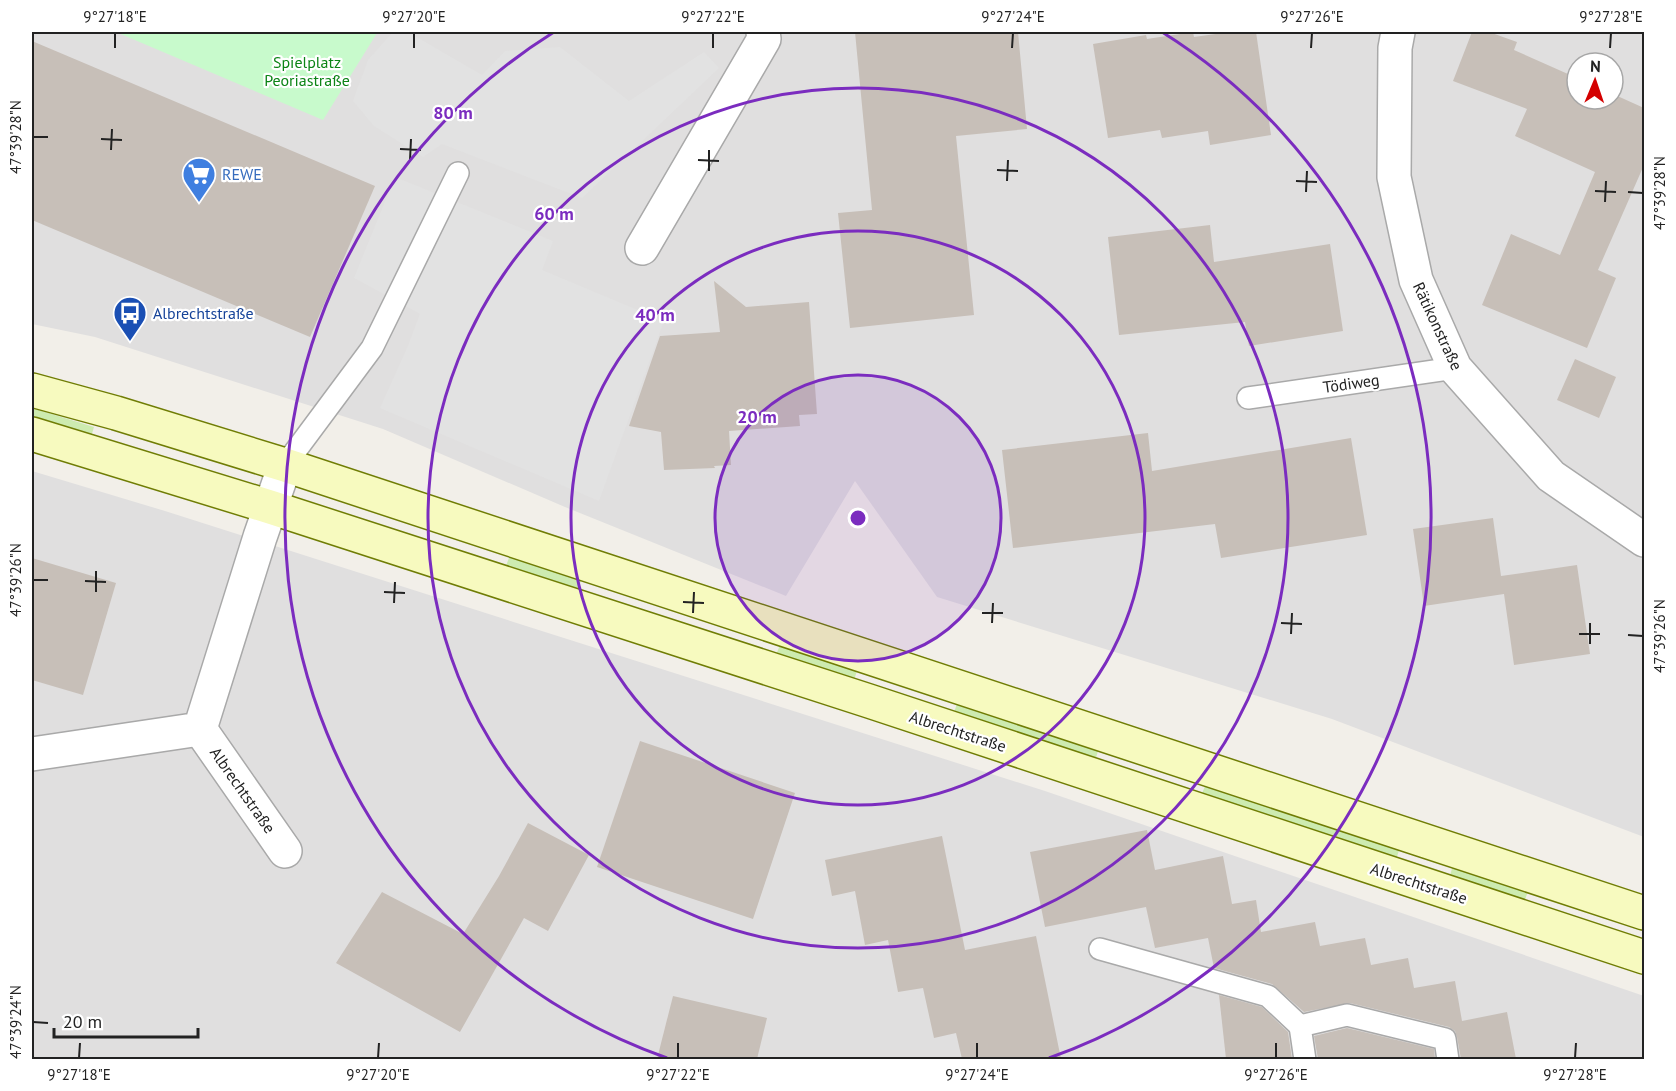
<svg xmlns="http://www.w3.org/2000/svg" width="1676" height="1091" font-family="'PT Sans',sans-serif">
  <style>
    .residential { fill: #e0dfdf; fill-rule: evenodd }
    .grass { fill: #cdebb0 }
    .park { fill: #c8facc }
    .parking { fill: #e2e2e2 }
    .building { fill: #c7bfb8 }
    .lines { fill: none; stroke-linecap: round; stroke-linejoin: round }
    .service-casing { stroke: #a9a9a9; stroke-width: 24 }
    .minor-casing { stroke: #a9a9a9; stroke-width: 36 }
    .secondary-casing { stroke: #707d05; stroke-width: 36 }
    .service { stroke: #fff; stroke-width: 21 }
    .minor { stroke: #fff; stroke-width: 33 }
    .secondary { stroke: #f7fabf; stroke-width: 33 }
    .ticks { fill: none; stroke: #222; stroke-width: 2 }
    .ring { fill: none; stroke: #7b2cbf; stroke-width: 3 }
    .labels { text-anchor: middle; stroke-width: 4.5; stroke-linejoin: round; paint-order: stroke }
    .park-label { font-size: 16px; fill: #0c8416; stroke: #fff }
    .shop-label { font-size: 16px; fill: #366cbe; stroke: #fff; text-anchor: start }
    .transit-label { font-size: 16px; fill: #164399; stroke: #fff; text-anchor: start }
    .street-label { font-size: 16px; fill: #222; stroke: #fff }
    .centre { fill: #7b2cbf; stroke: #fff; stroke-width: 3 }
    .ring-label { font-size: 18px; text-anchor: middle; font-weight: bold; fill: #7b2cbf; stroke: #fff; stroke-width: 4.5; stroke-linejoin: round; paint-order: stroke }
    .neatline { fill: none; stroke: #222; stroke-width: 2 }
    .ticks-label { font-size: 15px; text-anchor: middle; fill: #222 }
  </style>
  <rect width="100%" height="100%" fill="#f2efe9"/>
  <!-- residential -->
  <g class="residential">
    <path d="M32 32H1644V837L1332 719 937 597 855 481 786 596 565 507 383 429 95 337 32 324ZM1577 63H1613V99H1577Z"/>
    <path d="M32 471 165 511 1045 791 1644 996V1059H32Z"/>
  </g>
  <!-- grass -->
  <g class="grass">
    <path d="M32 408 94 427 91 437 32 419Z"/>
    <path d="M510 555 581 581 576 592 506 566Z"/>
    <path d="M780 645 857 671 854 680 776 655Z"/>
    <path d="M958 701 1099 748 1094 764 952 718Z"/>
    <path d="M1205 786 1400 848 1395 862 1200 799Z"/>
    <path d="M1453 865 1528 891 1523 906 1449 879Z"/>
  </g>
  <!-- park -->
  <path class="park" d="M116 32H375L377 33 323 120Z"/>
  <!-- parking -->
  <g class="parking">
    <path d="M393 32H408L482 75 505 51 560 47 629 101 704 52 719 68 582 198 442 144 423 157 374 126 353 101 368 60Z"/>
    <path d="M395 177 553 241 542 270 664 321 599 501 380 408 408 346 420 314 354 278Z"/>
  </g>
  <!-- building -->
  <g class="building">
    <path d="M855 32H1018L1027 129 956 136 974 315 850 328 838 213 872 210Z"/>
    <path d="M1193 32 1194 37 1230 32H1256L1271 135 1210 145 1208 131 1162 138 1160 130 1108 138 1093 44 1146 35 1147 39Z"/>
    <path d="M1472 32H1489L1517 42 1514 50 1577 78V99H1613V94L1644 108V165L1598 270 1616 278 1587 348 1482 305 1511 234 1560 255 1595 172 1515 136 1527 109 1453 81Z"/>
    <path d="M32 41 375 186 310 337 32 220Z"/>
    <path d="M1210 225 1214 262 1330 244 1343 331 1249 346 1245 322 1119 335 1108 237Z"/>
    <path d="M714 281 746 307 809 302 817 414 799 415 800 426 729 431 731 465 714 466 715 468 664 470 661 432 629 426 660 336 720 332Z"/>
    <path d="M1575 359 1616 377 1599 418 1557 400Z"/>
    <path d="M1148 433 1152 471 1351 438 1367 535 1221 558 1215 524 1013 548 1002 450Z"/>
    <path d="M1493 518 1501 576 1577 565 1590 654 1514 665 1504 594 1424 606 1413 529Z"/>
    <path d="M32 558 116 583 83 695 32 680Z"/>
    <path d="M640 741 795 793 753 919 597 867Z"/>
    <path d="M528 823 589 855 548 931 524 918 460 1032 336 963 382 892 463 934 499 876Z"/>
    <path d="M1147 830 1155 870 1223 856 1232 904 1256 900 1261 932 1315 922 1320 946 1365 938 1371 965 1408 958 1414 988 1455 981 1462 1021 1507 1012 1516 1059H1461L1457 1037 1455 1031 1449 1027 1350 1003 1304 1012 1272 984 1214 968 1208 938 1155 948 1146 907 1045 927 1030 852Z"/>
    <path d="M942 836 965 950 1036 936 1061 1059H962L956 1033 934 1038 923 988 898 992 888 940 865 945 855 891 832 896 825 860Z"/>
    <path d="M1219 995 1262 1007 1288 1032 1292 1059H1226Z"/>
    <path d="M673 996 767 1018 757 1059H657Z"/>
    <path d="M1347 1028 1434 1049 1435 1059H1318L1314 1036Z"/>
  </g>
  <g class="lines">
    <defs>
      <g id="service">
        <path d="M1248 398 1455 368"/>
        <path d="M285 465 372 348 458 173"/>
        <path d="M1100 949 1268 996 1300 1026"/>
        <path d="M1305 1060 1300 1026 1347 1015 1445 1039 1448 1060"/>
      </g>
      <g id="minor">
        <path d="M1398 32 1395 48 1394 177 1416 280 1455 368 1551 476 1644 540"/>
        <path d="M642 248 764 39 763 32"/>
        <path d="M200 729 285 851"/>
        <path d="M32 754 200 729 260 537 285 465"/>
      </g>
      <g id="secondary">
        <path d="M32 390 116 413 285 465 1644 913"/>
        <path d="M32 434 270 507 869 701 1644 957"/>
      </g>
    </defs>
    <!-- service casing -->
    <use href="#service" class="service-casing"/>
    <!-- minor casing -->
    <use href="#minor" class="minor-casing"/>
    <!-- secondary casing -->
    <use href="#secondary" class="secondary-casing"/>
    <!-- service -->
    <use href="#service" class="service"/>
    <!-- minor -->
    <use href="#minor" class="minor"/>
    <!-- secondary -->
    <use href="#secondary" class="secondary"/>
  </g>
  <!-- ticks -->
  <path class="ticks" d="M115 48V33M414 48V33M713 48V33M1012 48 1013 33M1311 48 1312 33M1610 48 1611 33M33 137H48M101 139 122 140M400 149 421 150M111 150 112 129M410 160 411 139M698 160 719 161M997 170 1018 171M709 171V150M1007 181 1008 160M1296 181 1317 182M1595 191 1616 192M1306 192 1307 171M1628 192 1643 193M1605 202 1606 181M33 580H48M85 581 106 582M96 592V571M384 592 405 593M683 602 704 603M394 603 395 582M693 613 694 592M982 613H1003M992 623 993 603M1281 623 1302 624M1291 634 1292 613M1579 634H1600M1628 635 1643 636M1590 644V623M33 1022 48 1023M79 1058 80 1043M378 1058 379 1043M678 1058V1043M977 1058V1043M1276 1058V1043M1575 1058 1576 1043"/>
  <!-- distance rings -->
  <circle cx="858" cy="518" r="143" fill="#7b2cbf" fill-opacity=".12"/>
  <g class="ring">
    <circle cx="858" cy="518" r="143"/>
    <circle cx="858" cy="518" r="287"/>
    <circle cx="858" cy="518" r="430"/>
    <path d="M667 1058A573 573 0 0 1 554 32M1162 32A573 573 0 0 1 1049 1058"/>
  </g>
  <!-- icons -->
  <defs>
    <symbol id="supermarket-pin" viewBox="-11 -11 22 30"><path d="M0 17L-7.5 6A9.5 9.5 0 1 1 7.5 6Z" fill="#3f7fe0" stroke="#fff"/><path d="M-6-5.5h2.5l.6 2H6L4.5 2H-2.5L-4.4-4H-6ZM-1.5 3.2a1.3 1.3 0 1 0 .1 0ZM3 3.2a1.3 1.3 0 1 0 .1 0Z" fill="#fff"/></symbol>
    <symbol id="bus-pin" viewBox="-11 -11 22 30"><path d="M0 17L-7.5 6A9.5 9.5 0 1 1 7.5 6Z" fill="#1a4fb4" stroke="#fff"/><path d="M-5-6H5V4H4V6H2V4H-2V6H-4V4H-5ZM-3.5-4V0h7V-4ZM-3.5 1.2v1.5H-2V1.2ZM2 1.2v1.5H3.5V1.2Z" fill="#fff"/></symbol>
  </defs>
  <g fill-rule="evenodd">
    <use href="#supermarket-pin" x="180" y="155" width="38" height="52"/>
    <use href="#bus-pin" x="111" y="294" width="38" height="52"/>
  </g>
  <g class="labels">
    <!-- park labels -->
    <g class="park-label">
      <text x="307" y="68">Spielplatz<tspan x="307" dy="18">Peoriastraße</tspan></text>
    </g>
    <!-- shop labels -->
    <g class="shop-label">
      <text x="222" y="180">REWE</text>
    </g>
    <!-- transit labels -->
    <g class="transit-label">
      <text x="153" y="319">Albrechtstraße</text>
    </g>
    <!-- street labels -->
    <g class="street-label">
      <text transform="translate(1438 326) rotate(65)" y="6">Rätikonstraße</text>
      <text transform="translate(1351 383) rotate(-8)" y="6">Tödiweg</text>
      <text transform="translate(958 731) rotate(18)" y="6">Albrechtstraße</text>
      <text transform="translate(243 790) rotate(55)" y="6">Albrechtstraße</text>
      <text transform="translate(1419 883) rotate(18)" y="6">Albrechtstraße</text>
    </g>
  </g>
  <circle cx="858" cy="518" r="9" class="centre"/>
  <g class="ring-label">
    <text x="453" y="119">80 m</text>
    <text x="554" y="220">60 m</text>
    <text x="655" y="321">40 m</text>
    <text x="757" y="423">20 m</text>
  </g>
  <!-- border -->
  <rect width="1676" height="1091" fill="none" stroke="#ffffff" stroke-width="66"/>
  <!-- north arrow -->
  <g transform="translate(1595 81) rotate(2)"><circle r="28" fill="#ffffff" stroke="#a7a7a7" stroke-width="1.5"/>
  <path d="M0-4.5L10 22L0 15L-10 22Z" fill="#d40000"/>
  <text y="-9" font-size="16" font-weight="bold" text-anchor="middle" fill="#222222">N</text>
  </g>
  <!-- scale -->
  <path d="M54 1028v9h144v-9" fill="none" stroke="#222222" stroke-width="3"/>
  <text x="63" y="1028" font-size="18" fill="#222222" stroke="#ffffff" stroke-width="4.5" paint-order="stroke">20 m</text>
  <rect x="33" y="33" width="1610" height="1025" class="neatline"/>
  <g class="ticks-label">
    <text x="115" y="22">9°27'18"E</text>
    <text x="414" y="22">9°27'20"E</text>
    <text x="713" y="22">9°27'22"E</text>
    <text x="1013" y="22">9°27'24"E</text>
    <text x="1312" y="22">9°27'26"E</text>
    <text x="1611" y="22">9°27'28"E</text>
    <text transform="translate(16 137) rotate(-90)" y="5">47°39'28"N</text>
    <text transform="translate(1660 193) rotate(-90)" y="5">47°39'28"N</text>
    <text transform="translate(16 580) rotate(-90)" y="5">47°39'26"N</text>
    <text transform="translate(1660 636) rotate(-90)" y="5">47°39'26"N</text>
    <text transform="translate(16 1022) rotate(-90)" y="5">47°39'24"N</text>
    <text x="79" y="1080">9°27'18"E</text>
    <text x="378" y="1080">9°27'20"E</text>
    <text x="678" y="1080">9°27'22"E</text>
    <text x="977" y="1080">9°27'24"E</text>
    <text x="1276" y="1080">9°27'26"E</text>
    <text x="1575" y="1080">9°27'28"E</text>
  </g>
</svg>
